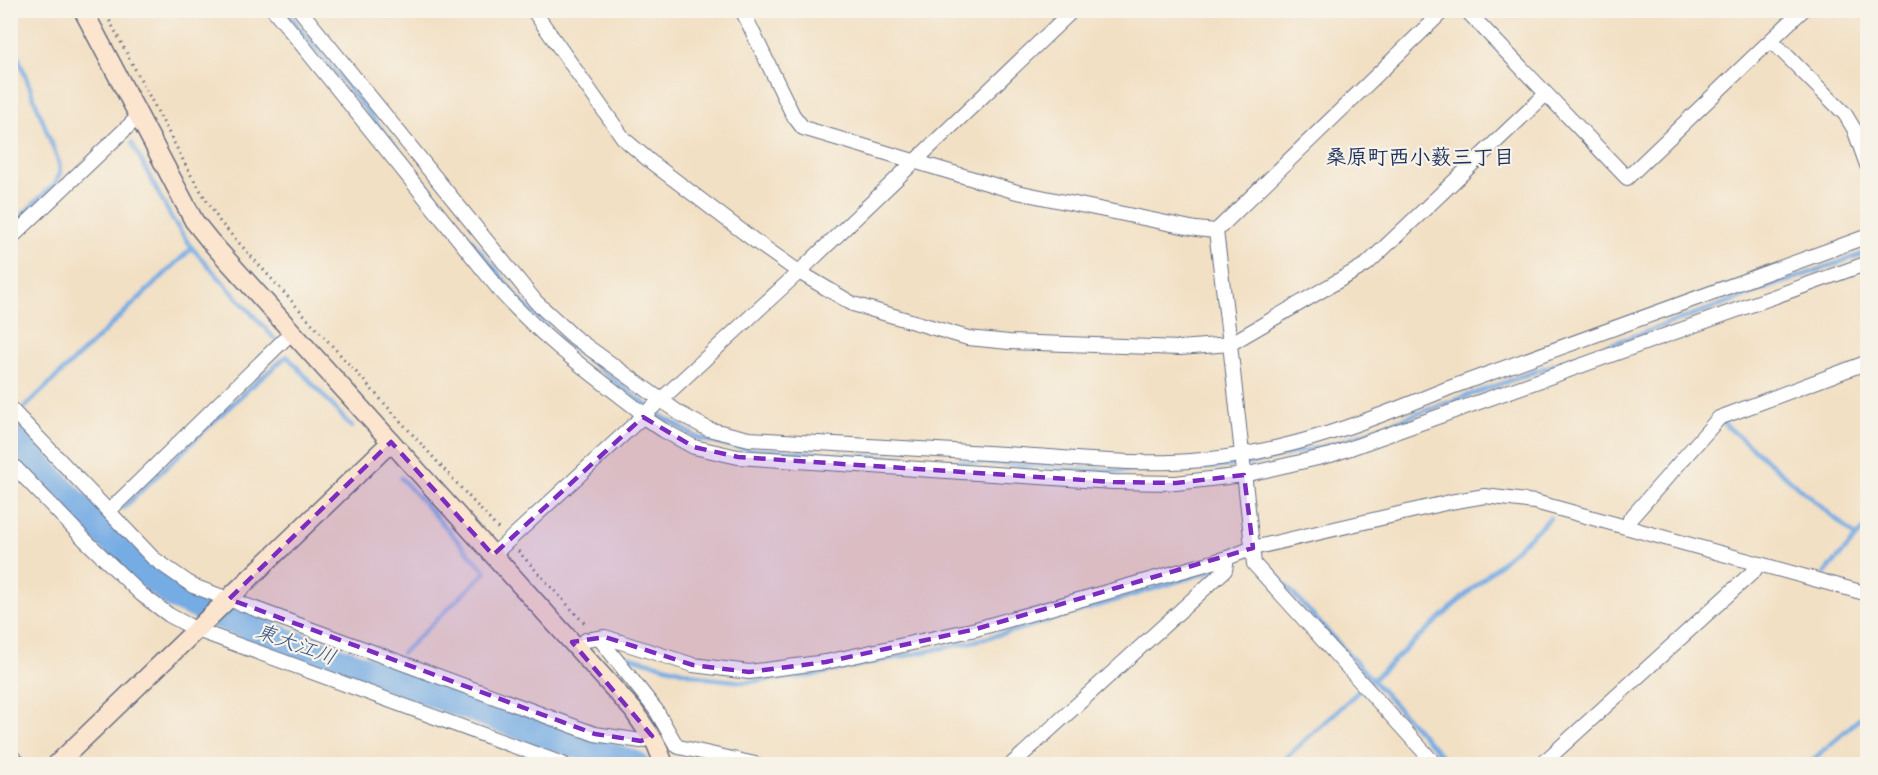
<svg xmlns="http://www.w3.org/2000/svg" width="1878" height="775" font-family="Itim,'Klee One',sans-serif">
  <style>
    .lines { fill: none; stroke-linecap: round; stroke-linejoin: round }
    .stream { stroke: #76ace4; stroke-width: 4.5 }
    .river { stroke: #76ace4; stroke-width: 27 }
    .street-casing { stroke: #666d82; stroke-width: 16 }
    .secondary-casing { stroke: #666d82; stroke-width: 21 }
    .path { stroke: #666d82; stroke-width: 3; stroke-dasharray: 1.5 4.5; stroke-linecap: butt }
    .street { stroke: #fff; stroke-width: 14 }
    .secondary { stroke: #fce5cf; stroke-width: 18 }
    .marked { fill: #7b2cbf; fill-opacity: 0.2; stroke: #7b2cbf; stroke-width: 4.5; stroke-dasharray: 12 8; stroke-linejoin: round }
    .labels { text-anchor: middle; stroke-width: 4.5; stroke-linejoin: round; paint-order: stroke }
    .neighbourhood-label { font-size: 21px; font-weight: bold; fill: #1b2f5e; stroke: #f7f3e8 }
    .water-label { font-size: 21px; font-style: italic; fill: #365486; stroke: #f7f3e8 }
  </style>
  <rect width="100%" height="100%" fill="#f7f3e8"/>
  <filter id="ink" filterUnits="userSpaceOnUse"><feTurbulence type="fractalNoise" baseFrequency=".0167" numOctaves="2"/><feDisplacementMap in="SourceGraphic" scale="12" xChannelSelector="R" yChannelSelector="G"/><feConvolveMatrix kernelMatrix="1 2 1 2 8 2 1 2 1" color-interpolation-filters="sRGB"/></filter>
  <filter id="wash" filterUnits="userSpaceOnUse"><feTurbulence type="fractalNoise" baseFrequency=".008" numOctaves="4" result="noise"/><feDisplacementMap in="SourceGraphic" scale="24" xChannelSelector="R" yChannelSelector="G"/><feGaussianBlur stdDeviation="1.35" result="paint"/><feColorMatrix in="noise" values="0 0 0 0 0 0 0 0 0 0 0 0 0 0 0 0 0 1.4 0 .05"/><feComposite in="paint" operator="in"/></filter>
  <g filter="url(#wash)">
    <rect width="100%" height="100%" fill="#f2e0c4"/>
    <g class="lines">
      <!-- stream -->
      <g class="stream">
        <path d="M285 10 519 299 555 335 661 416 698 438 724 445 750 449 1118 471 1185 470 1249 464 1333 444 1868 252"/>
        <path d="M10 36 59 163 60 172 56 183 10 226"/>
        <path d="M132 143 172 219 192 248 274 338"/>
        <path d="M25 407 192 248"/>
        <path d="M1722 422 1857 537"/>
        <path d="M401 478 486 572 402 653"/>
        <path d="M123 508 246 391 287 356 352 427"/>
        <path d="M1266 564 1449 764"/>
        <path d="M1825 573 1868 524"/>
        <path d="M623 655 708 678 744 682 810 676 971 642 1035 625 1218 569"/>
        <path d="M1370 682 1550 518"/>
        <path d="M1279 764 1360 690"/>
        <path d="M1808 764 1868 711"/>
      </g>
      <!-- river -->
      <path class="river" d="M10 435 129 559 174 596 230 620 539 733 635 764"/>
    </g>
  </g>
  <g filter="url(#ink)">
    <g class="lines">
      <defs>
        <g id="street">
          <path d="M274 10 502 293C544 340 595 376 645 415"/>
          <path d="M300 10 536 302 574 337 679 413 708 429 749 439C839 444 930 449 1021 455 1080 459 1142 466 1202 460 1289 452 1369 421 1449 388L1868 236"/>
          <path d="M533 10 624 139 651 162 755 241 799 272 853 304 968 338 1009 342 1180 348 1230 344 1216 231"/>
          <path d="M742 10 793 115 803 128 1017 192 1196 229 1216 231 1444 10"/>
          <path d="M1466 10 1627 178 1771 40 1845 114 1854 129 1868 168"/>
          <path d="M1771 40 1803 10"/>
          <path d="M10 239 138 117"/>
          <path d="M10 408 153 558 193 586 595 734 641 741 652 736"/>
          <path d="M643 417 663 430 694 447 738 457 1113 482 1176 483 1244 475 1331 455 1868 263"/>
          <path d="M10 462 84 539 141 594 169 615 197 630 563 764"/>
          <path d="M109 511 292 332"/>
          <path d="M1628 527 1630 519 1719 418 1868 362"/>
          <path d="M493 555 799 272 1073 10"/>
          <path d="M599 638 656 710 676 745 679 747 755 764"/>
          <path d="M577 647 586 640 605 637 693 665 749 672 826 662 976 629 1227 558 1253 548 1450 502 1485 496 1535 502 1868 594"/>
          <path d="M10 755 20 764"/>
          <path d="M1012 764 1225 570 1227 558"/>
          <path d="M1435 764 1254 564 1230 344 1367 264 1546 94"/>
          <path d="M1542 764 1754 571 1758 564"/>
        </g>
        <g id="secondary">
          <path d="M83 10 194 221 210 241 633 710 656 744 664 764"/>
          <path d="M57 764 391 442"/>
        </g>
      </defs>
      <!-- street casing -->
      <use href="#street" class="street-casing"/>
      <!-- secondary casing -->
      <use href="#secondary" class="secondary-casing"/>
      <!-- path -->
      <g class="path">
        <path d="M104 10 191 175 220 222 500 531"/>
        <path d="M518 551 587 626"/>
      </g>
      <!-- street -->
      <use href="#street" class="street"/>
      <!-- secondary -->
      <use href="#secondary" class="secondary"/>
    </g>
  </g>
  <!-- marked area -->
  <path class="marked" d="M643 417 694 447 738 457 1113 482 1176 483 1244 475 1253 548 976 629 826 662 749 672 693 665 605 637 572 642 652 736 641 741 595 734 229 599 391 442 493 555Z"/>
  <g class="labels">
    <!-- neighbourhood labels -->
    <g class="neighbourhood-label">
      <text x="1420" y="164">桑原町西小薮三丁目</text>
    </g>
    <!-- water labels -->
    <g class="water-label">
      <text transform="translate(296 644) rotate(20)" y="7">東大江川</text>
    </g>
  </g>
  <!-- margin -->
  <rect width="1878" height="775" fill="none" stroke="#f7f3e8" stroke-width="36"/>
</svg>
